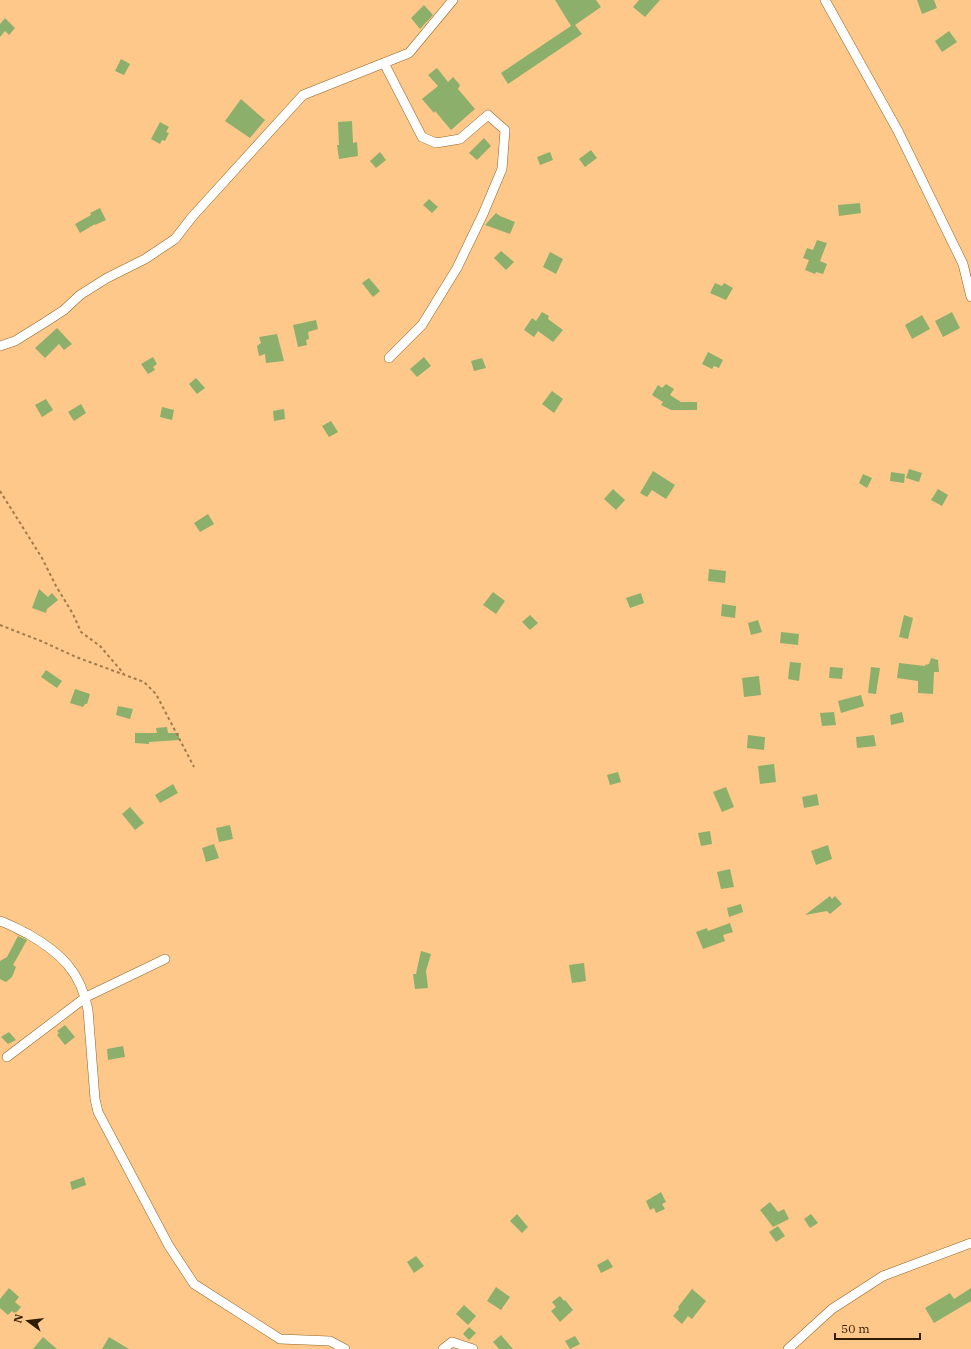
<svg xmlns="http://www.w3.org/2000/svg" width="971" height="1349" font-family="'IBM Plex Serif',serif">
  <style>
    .building { fill: #8caf6c }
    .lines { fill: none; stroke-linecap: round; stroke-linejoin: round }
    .minor-casing { stroke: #936422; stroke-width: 10 }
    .path { stroke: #a07a4b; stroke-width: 2; stroke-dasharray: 3 3; stroke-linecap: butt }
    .minor { stroke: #fff; stroke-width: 9 }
  </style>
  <rect width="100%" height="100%" fill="#fdc889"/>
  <!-- building -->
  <g class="building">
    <path d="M555 0H596L601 7 575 25 582 34 508 84 501 73 571 26Z"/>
    <path d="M639 0H660L645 17 633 7Z"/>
    <path d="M917 0H934L937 8 922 14Z"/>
    <path d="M424 5 433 15 420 29 411 18Z"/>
    <path d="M5 18 15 28 9 35 5 31 0 37V24Z"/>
    <path d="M949 31 957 42 942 52 935 41Z"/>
    <path d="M121 59 130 64 124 75 115 71Z"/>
    <path d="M437 68 448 82 453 77 460 85 458 89 475 109 451 130 435 111 434 113 422 99 438 86 428 75Z"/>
    <path d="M241 99 265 120 250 138 225 121Z"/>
    <path d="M352 121 353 143 357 142 358 156 339 159 337 145H339L338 122Z"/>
    <path d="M160 122 169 127 166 132 169 133 165 141 162 140 160 144 151 139Z"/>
    <path d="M484 138 491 146 477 160 469 153Z"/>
    <path d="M591 150 597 158 585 167 579 159Z"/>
    <path d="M380 152 386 160 376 168 370 161Z"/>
    <path d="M550 152 553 160 540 165 537 157Z"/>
    <path d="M429 199 438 207 432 213 423 205Z"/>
    <path d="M860 203 861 213 839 216 838 205Z"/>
    <path d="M100 208 106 220 95 225V224L80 233 75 224 91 215 90 213Z"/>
    <path d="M496 213 500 216 515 222 510 234 485 225Z"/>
    <path d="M817 240 827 243 820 261 827 264 823 274 816 272 815 274 805 270 809 260 803 258 807 248 813 250Z"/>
    <path d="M501 251 514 262 506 270 494 258Z"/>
    <path d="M550 252 563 259 556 274 543 267Z"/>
    <path d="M369 278 380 291 373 297 362 283Z"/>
    <path d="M715 283 722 286 724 283 733 288 726 300 710 293Z"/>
    <path d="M542 312 549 316 548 319 563 330 553 342 538 331 534 337 524 330 532 318 536 321Z"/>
    <path d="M952 312 960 328 943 337 935 321Z"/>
    <path d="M922 315 930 329 912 339 905 325Z"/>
    <path d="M316 320 318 329 308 332 309 339 306 340 307 345 298 347 293 325Z"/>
    <path d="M57 328 72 344 64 350 59 344 45 358 35 348Z"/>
    <path d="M277 334 284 361 266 363 265 354 259 356 257 346 261 343 259 337Z"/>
    <path d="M708 352 723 360 719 368 714 366 712 369 702 364Z"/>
    <path d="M153 357 157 364 153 367 155 370 148 374 141 364Z"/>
    <path d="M424 357 431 366 417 377 410 369Z"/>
    <path d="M482 358 486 368 474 371 471 361Z"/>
    <path d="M196 378 205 388 197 394 189 384Z"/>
    <path d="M666 384 674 389 670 395 681 402H697V410H671L661 405 663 402 652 395 658 385 662 388Z"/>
    <path d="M552 391 563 399 554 413 542 404Z"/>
    <path d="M46 399 53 410 42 417 35 405Z"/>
    <path d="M81 404 86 413 74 421 68 412Z"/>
    <path d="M162 407 174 410 172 420 160 417Z"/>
    <path d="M284 409 285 419 274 421 273 411Z"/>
    <path d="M331 421 338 432 329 437 322 426Z"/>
    <path d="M909 469 922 473 919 482 906 478Z"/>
    <path d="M653 471 675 485 666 499 652 490 647 497 640 493Z"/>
    <path d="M891 472 905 474 904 483 890 481Z"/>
    <path d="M863 474 872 478 867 488 859 483Z"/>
    <path d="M613 489 625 500 616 510 604 499Z"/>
    <path d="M938 489 948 495 942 506 931 500Z"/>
    <path d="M208 514 214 524 200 532 194 523Z"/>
    <path d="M709 569 726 571 725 583 708 581Z"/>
    <path d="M39 589 48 597 52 593 58 600 47 609 46 613 32 608Z"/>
    <path d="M493 592 505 601 496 614 483 605Z"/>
    <path d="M641 593 644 603 630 608 626 598Z"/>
    <path d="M722 604 736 606 735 618 721 616Z"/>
    <path d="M530 615 538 623 530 630 522 622Z"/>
    <path d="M904 615 913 618 908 639 899 637Z"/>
    <path d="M758 620 762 632 751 635 748 623Z"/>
    <path d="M781 632 799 634 798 645 780 643Z"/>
    <path d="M931 658 938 660 939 672H934L933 694 918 693V681L897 678 899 663 925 666V665L929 664Z"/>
    <path d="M790 662 801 663 799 681 788 679Z"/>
    <path d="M830 667 843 668 842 679 829 678Z"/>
    <path d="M871 667 880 668 876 694 868 693Z"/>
    <path d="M46 670 62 681 57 688 41 677Z"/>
    <path d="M759 676 761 695 744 697 742 678Z"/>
    <path d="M75 689 90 694 87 704H85L83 707 70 703Z"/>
    <path d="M861 695 864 706 841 713 838 701Z"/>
    <path d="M118 706 133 709 130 719 116 715Z"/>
    <path d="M834 712 836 725 822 726 820 713Z"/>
    <path d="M902 712 904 722 891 725 890 715Z"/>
    <path d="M167 727 168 733H179V740L149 742V744L135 743V733H157L156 728Z"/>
    <path d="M748 735 765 737 764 750 747 748Z"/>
    <path d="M874 735 876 746 857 748 856 737Z"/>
    <path d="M774 764 776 782 760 784 758 766Z"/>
    <path d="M618 772 621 782 610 785 607 775Z"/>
    <path d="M173 784 178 793 160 803 155 795Z"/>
    <path d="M726 787 734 807 722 812 713 792Z"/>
    <path d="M817 794 819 805 804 808 802 797Z"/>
    <path d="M130 807 144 823 135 830 122 814Z"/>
    <path d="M230 825 233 839 219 842 216 828Z"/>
    <path d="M710 831 712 844 701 846 698 833Z"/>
    <path d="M214 844 219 858 206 862 202 848Z"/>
    <path d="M828 845 832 859 816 865 811 851Z"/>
    <path d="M730 869 734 887 721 889 717 872Z"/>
    <path d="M830 896 832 899 835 896 842 904 830 914 827 911 805 915Z"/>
    <path d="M741 904 743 912 729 917 727 908Z"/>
    <path d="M730 923 733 932 723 935 725 941 703 949 696 932 707 928 708 931Z"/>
    <path d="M18 936 27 940 13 965 16 967 12 977 6 982 0 979V961L7 957Z"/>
    <path d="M421 951 431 954 426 971 428 988 415 989 413 974H416Z"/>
    <path d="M584 963 586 981 572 983 569 965Z"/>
    <path d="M65 1025 75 1037 65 1045 57 1035 59 1033 57 1031Z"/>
    <path d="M9 1032 16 1040 8 1044 1 1037Z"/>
    <path d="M123 1046 125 1057 108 1060 107 1049Z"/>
    <path d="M84 1177 86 1185 72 1190 70 1182Z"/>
    <path d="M661 1192 666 1202 662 1204 665 1209 656 1213 654 1208 650 1210 646 1201Z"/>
    <path d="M770 1202 778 1212 784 1209 789 1219 773 1227 760 1210Z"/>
    <path d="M517 1214 528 1227 522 1233 510 1221Z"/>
    <path d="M811 1214 818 1223 810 1228 804 1219Z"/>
    <path d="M778 1226 785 1236 776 1242 769 1232Z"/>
    <path d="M416 1256 424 1266 414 1273 407 1262Z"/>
    <path d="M608 1259 613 1267 601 1273 597 1265Z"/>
    <path d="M496 1287 510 1297 501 1310 487 1301Z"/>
    <path d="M9 1288 19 1297 15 1302 21 1307 15 1314 12 1311 8 1315 0 1308V1299Z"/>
    <path d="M971 1288V1301L934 1323 925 1308 950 1293 954 1299Z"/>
    <path d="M692 1289 706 1301 692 1319 688 1316 682 1324 673 1316 679 1309 678 1307Z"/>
    <path d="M560 1296 564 1301 565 1300 573 1310 560 1322 551 1311 556 1307 552 1302Z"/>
    <path d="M464 1305 476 1316 468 1325 456 1314Z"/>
    <path d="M469 1327 476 1333 469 1340 463 1334Z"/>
    <path d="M501 1335 513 1349H499L493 1342Z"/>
    <path d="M575 1336 580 1344 570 1349 565 1341Z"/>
    <path d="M43 1337 57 1349H33Z"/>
    <path d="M109 1337 129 1349H102Z"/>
  </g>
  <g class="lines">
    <defs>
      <g id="minor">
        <path d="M825 0 898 131 963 264 971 297"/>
        <path d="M384 63 422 137 436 143 460 139 488 115 505 130 502 169 483 214 457 268 422 325 389 358"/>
        <path d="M0 346 15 341 44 323 64 310 80 295 107 278 145 259 175 239 192 217 303 95 409 53 453 0"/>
        <path d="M0 921C10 924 19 930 28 934 61 953 81 972 88 1010L95 1099 98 1112 169 1246 194 1284 280 1339 330 1341 345 1349"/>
        <path d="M7 1057 86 997 165 959"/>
        <path d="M443 1349 452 1342 473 1349"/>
        <path d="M788 1349 832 1309 883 1276 971 1243"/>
      </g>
    </defs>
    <!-- minor casing -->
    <use href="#minor" class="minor-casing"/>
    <!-- path -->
    <g class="path">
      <path d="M0 491 42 558 56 586 73 614 81 632 100 646 124 674"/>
      <path d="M0 625 41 641 76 657 144 682 156 694 194 767"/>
    </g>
    <!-- minor -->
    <use href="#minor" class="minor"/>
  </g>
  <!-- north arrow -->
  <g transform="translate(28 1321) rotate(285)" stroke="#fdc889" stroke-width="3" paint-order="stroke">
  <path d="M0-3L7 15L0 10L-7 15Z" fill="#301c02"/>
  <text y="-6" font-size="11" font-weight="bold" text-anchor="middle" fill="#301c02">N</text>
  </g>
  <!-- scale -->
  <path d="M835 1333v6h85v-6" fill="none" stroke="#301c02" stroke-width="2"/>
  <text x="841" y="1333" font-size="12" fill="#301c02" stroke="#fdc889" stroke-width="3" paint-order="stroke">50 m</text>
</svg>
